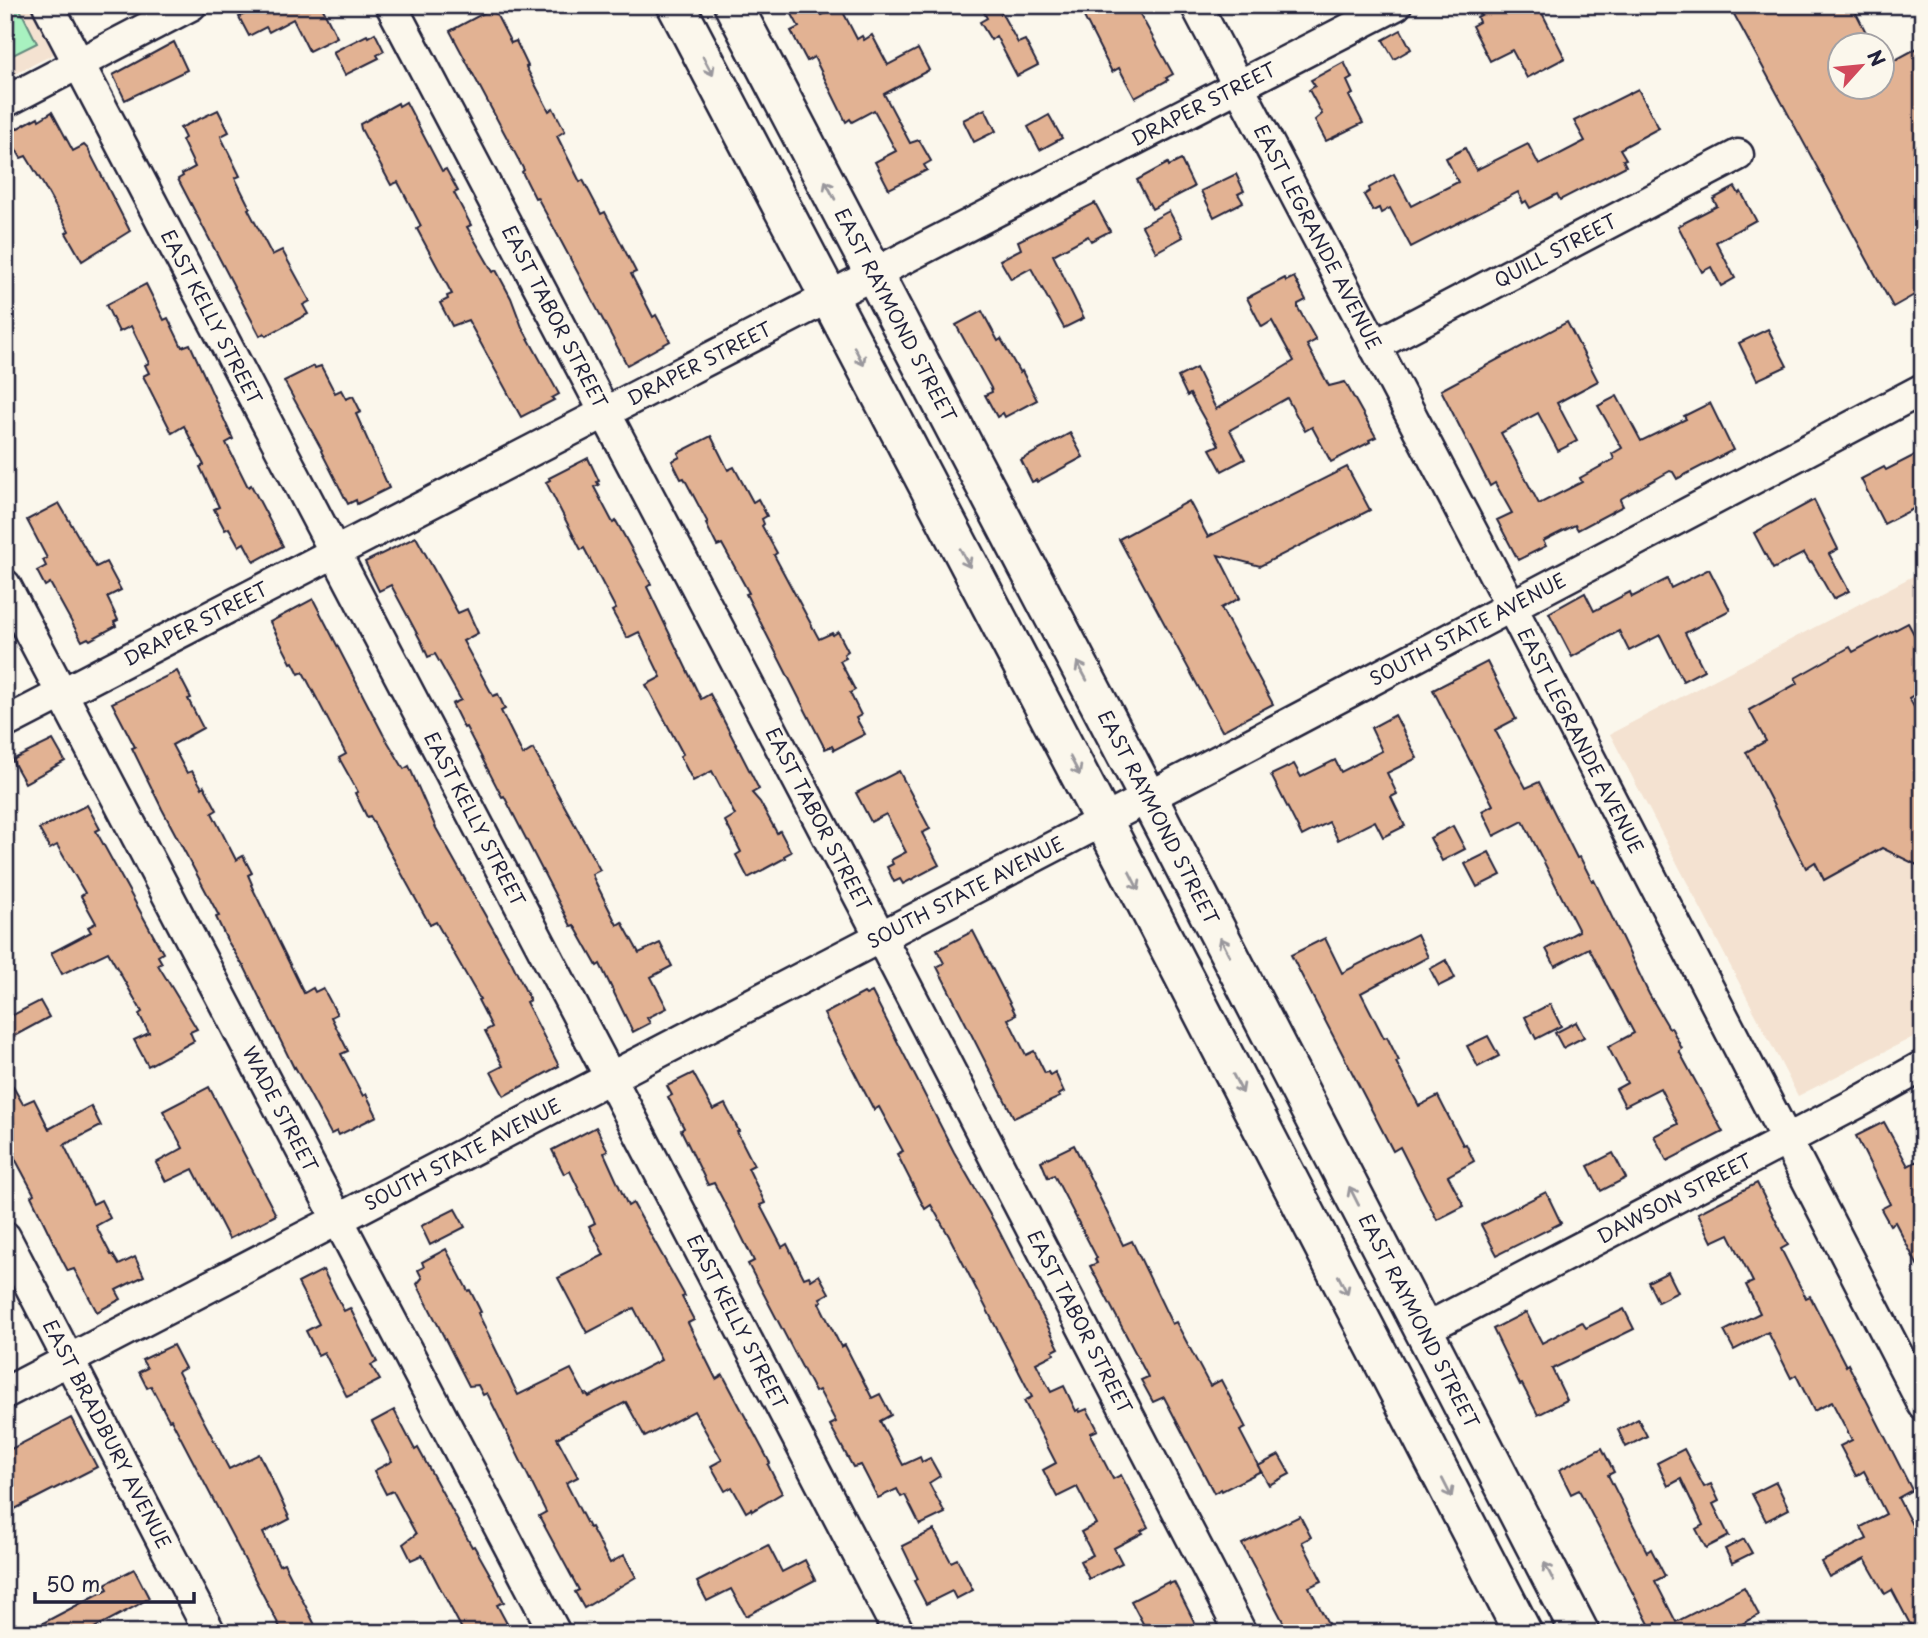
<svg xmlns="http://www.w3.org/2000/svg" width="1928" height="1638" font-family="'Playpen Sans',sans-serif">
  <style>
    .built { fill: #f4e2d1 }
    .green { fill: #a8f1c0; stroke: #658a7e; stroke-width: 2 }
    .building { fill: #e2b293; stroke: #22223b; stroke-width: 2 }
    .lines { fill: none; stroke-linecap: round; stroke-linejoin: round }
    .minor-casing { stroke: #22223b; stroke-width: 35 }
    .major-casing { stroke: #22223b; stroke-width: 42 }
    .minor { stroke: #fbf7ec; stroke-width: 30 }
    .major { stroke: #fbf7ec; stroke-width: 37 }
    .oneway { stroke: #99979c }
    .labels { text-anchor: middle; stroke-width: 6; stroke-linejoin: round; paint-order: stroke }
    .street-label { font-size: 19px; fill: #22223b; stroke: #fbf7ec }
  </style>
  <rect width="100%" height="100%" fill="#fbf7ec"/>
  <filter id="ink" filterUnits="userSpaceOnUse"><feTurbulence type="fractalNoise" baseFrequency=".0143" numOctaves="2"/><feDisplacementMap in="SourceGraphic" scale="14" xChannelSelector="R" yChannelSelector="G"/><feConvolveMatrix kernelMatrix="1 2 1 2 8 2 1 2 1" color-interpolation-filters="sRGB"/></filter>
  <g filter="url(#ink)">
    <!-- built -->
    <g class="built">
      <path d="M5 5H32L56 53 5 79Z"/>
      <path d="M1915 575 1923 591V1032L1798 1096 1610 734Z"/>
    </g>
    <!-- green -->
    <path class="green" d="M5 5H18L37 43 5 59Z"/>
    <!-- building -->
    <g class="building">
      <path d="M262 5H321L337 37 309 51 293 19 269 32 266 27 249 36 239 17Z"/>
      <path d="M787 5H816L822 15 840 6 857 39 862 36 864 40 872 35 888 65 918 49 929 70 884 94 910 143 919 140 931 161 924 165 927 170 889 189 875 162 896 151 874 110 852 122 850 119 846 122 814 57 807 61 791 31 799 27Z"/>
      <path d="M980 5H997L1018 43 1025 40 1038 65 1017 76 996 36 991 40 980 22 987 18Z"/>
      <path d="M1096 5H1135L1173 74 1166 78 1168 80 1135 98 1119 68 1112 72 1082 13Z"/>
      <path d="M1499 5H1538L1565 58 1527 78 1512 50 1490 61 1472 26 1479 22 1477 17Z"/>
      <path d="M1729 5H1852L1873 46H1840V88H1882V67L1923 45V290L1893 307Z"/>
      <path d="M493 8 511 43 516 41 528 66 526 67 549 111 553 108 565 131 557 136 580 182 583 180 601 214 605 212 636 272 631 274 653 317 656 315 670 341 627 365 555 230 537 197 535 198 522 172 524 170 450 31Z"/>
      <path d="M1401 30 1411 49 1394 59 1383 40Z"/>
      <path d="M375 33 384 51 377 55 379 58 345 75 333 52 367 35 368 37Z"/>
      <path d="M174 42 187 70 125 100 113 75Z"/>
      <path d="M1344 62 1352 78 1347 81 1353 94 1349 96 1363 123 1326 141 1315 120 1322 114 1309 90 1315 86 1311 80Z"/>
      <path d="M1638 89 1659 128 1620 149 1626 159 1623 160 1626 166 1560 200 1557 194 1530 208 1526 201 1523 203 1518 192 1411 247 1390 208 1381 213 1379 208 1373 211 1364 195 1370 191 1369 188 1394 174 1411 206 1458 182 1446 158 1465 148 1476 170 1528 144 1539 165 1585 141 1574 121Z"/>
      <path d="M406 102 442 171 446 169 458 191 454 193 471 225 467 227 493 272 496 270 511 298 522 327 559 394 552 398 554 400 521 417 468 320 452 326 440 303 448 299 447 296 452 294 417 229 421 226 398 182 391 185 361 129 360 124 398 103 399 106Z"/>
      <path d="M985 109 996 131 974 142 963 120Z"/>
      <path d="M218 110 229 132 221 136 222 139 240 176 235 178 250 208 248 209 272 255 282 250 310 301 303 305 308 314 266 336 264 333 260 336 178 179 183 176 182 174 195 167 182 140 185 138 180 128Z"/>
      <path d="M52 112 73 151 84 145 88 149 130 231 82 261 66 233 69 231 43 184 26 156 21 158 7 134 38 117 39 120Z"/>
      <path d="M1049 115 1062 138 1040 150 1028 127Z"/>
      <path d="M1181 160 1194 187 1152 209 1137 180 1168 163 1169 166Z"/>
      <path d="M1236 174 1244 191 1238 194 1243 202 1214 217 1201 191Z"/>
      <path d="M1735 187 1739 194 1741 192 1756 220 1716 242 1735 278 1721 286 1711 267 1702 272 1678 226 1717 206 1713 199Z"/>
      <path d="M1095 203 1110 231 1091 241 1088 236 1053 255 1084 318 1064 328 1031 268 1011 279 1000 260 1021 249 1018 241Z"/>
      <path d="M1169 211 1183 237 1156 252 1142 226Z"/>
      <path d="M1294 277 1306 300 1298 304V308L1316 340 1307 345 1329 386 1345 382 1376 437 1369 440 1370 442 1331 462 1312 427 1305 431 1287 398 1230 430 1245 459 1222 471 1210 449 1219 445 1190 394 1187 396 1178 377 1196 368 1216 409 1294 361 1272 321 1262 327 1247 298 1285 278 1286 281Z"/>
      <path d="M146 284 164 320 168 318 182 347 190 344 233 439 226 443 248 487 251 485 283 546 254 562 244 543 239 546 229 528 225 530 214 509 219 507 200 467 204 465 184 426 172 433 143 376 149 373 145 365 149 363 131 326 119 332 106 305Z"/>
      <path d="M982 311 998 341 1001 339 1020 373 1022 371 1037 400 1005 417 1003 413 997 417 985 395 992 392 991 388 956 325Z"/>
      <path d="M1567 322 1598 381 1557 403 1577 441 1558 451 1538 413 1501 433 1539 504 1582 482 1580 478 1614 459 1612 454 1622 448 1598 406 1617 396 1641 441 1686 419 1684 416 1710 403 1733 450 1677 479 1673 472 1670 471 1622 498 1620 500 1623 506 1578 530 1575 525 1543 541 1546 546 1518 560 1497 520 1512 513 1495 483 1490 486 1441 390Z"/>
      <path d="M1768 329 1787 366 1757 380 1739 343Z"/>
      <path d="M314 366 315 368 321 366 335 393 341 390 346 399 353 396 361 412 356 414 389 488 357 504 356 500 348 504 321 451 322 450 284 381Z"/>
      <path d="M1070 433 1083 457 1037 482 1036 480 1032 482 1021 460Z"/>
      <path d="M711 436 728 470 734 467 753 502 758 499 767 516 762 519 764 524 762 526 777 553 774 555 819 639 832 633 833 635 838 632 848 651 844 654 846 658 840 661 855 690 850 693 861 715 856 718 865 734 834 750 832 746 825 749 746 594 749 593 722 544 717 546 706 524 708 523 684 478 681 479 672 461 680 457 678 453Z"/>
      <path d="M1923 451V504L1884 524 1861 479 1884 467 1886 470Z"/>
      <path d="M588 458 599 481 597 482 599 485 594 487 613 523 616 521 651 584 647 587 701 699 710 694 759 789 752 793 760 802 777 833 780 831 791 852 784 856 785 858 748 878 736 855 741 852 725 821 735 815 712 771 693 781 680 756 683 754 646 685 661 677 639 632 627 638 612 611 616 609 584 548 581 550 546 482 550 480 549 478Z"/>
      <path d="M1347 467 1370 510 1260 566 1218 555 1240 598 1221 608 1273 704 1222 731 1119 539 1189 501 1208 537Z"/>
      <path d="M1814 500 1838 549 1829 554 1849 591 1833 599 1812 562 1810 563 1804 553 1773 569 1754 533Z"/>
      <path d="M59 503 96 567 106 562 121 590 107 597 118 620 114 622 116 626 90 640 88 638 82 641 50 583 45 586 37 571 46 566 43 560 47 558 27 520Z"/>
      <path d="M416 537 458 613 467 609 478 633 463 641 493 696 498 694 505 709 501 711 523 755 533 749 590 852 600 870 592 874 593 877 617 925 622 922 639 953 660 943 672 966 651 977 667 1008 647 1018 650 1023 633 1032 600 964 597 966 574 925 571 926 504 796 502 797 466 727 464 728 452 704 461 700 435 654 428 657 422 643 391 585 379 591 365 562Z"/>
      <path d="M1709 569 1730 610 1685 633 1704 670 1683 681 1660 635 1629 651 1619 631 1572 657 1549 613 1585 593 1594 611 1630 592 1632 597 1667 579 1671 588Z"/>
      <path d="M313 599 383 734 404 769 409 766 436 828 512 963 530 1000 526 1002 559 1066 504 1096 491 1072 503 1066 485 1031 492 1027 478 1000 480 999 436 922 430 925 370 816 367 817 355 793 358 792 339 758 346 754 303 672 299 674 293 662 291 663 270 622Z"/>
      <path d="M1908 623 1923 651V690L1909 698 1923 723V868L1882 848 1824 880 1815 862 1806 868 1746 752 1766 741 1749 710 1798 683 1795 678 1850 647 1853 652Z"/>
      <path d="M1487 662 1516 719 1495 730 1526 788 1539 782 1577 858 1580 857 1592 881 1594 880 1649 994 1669 1028 1671 1027 1682 1049 1679 1051 1723 1132 1667 1161 1654 1136 1678 1124 1660 1088 1625 1106 1616 1089 1627 1083 1608 1047 1634 1033 1589 948 1555 966 1546 949 1579 931 1523 821 1494 836 1482 811 1493 805 1433 690Z"/>
      <path d="M177 671 191 698 188 699 203 728 172 745 187 773 192 771 202 788 204 786 217 810 212 813 236 860 243 856 252 873 248 875 252 884 251 885 304 993 313 988 315 992 323 988 337 1014 331 1017 348 1051 341 1054 363 1096 366 1094 377 1116 339 1135 337 1131 331 1134 295 1067 294 1068 244 966H243L227 940 216 917 219 916 162 809 132 748 135 747 112 703Z"/>
      <path d="M1395 715 1417 758 1387 773 1397 794 1391 797 1405 826 1383 837 1375 821 1338 840 1329 822 1302 836 1271 775 1294 764 1301 777 1335 760 1341 772 1382 751 1371 728Z"/>
      <path d="M53 740 65 761 25 783 12 760Z"/>
      <path d="M899 771 930 829 922 833 939 865 903 884 900 879 894 882 887 867 893 864 891 860 906 852 886 814 871 822 856 793Z"/>
      <path d="M87 805 100 829 96 831 163 953 158 956 162 963 158 965 197 1029 190 1032 194 1041 148 1066 134 1040 149 1033 139 1014 142 1012 108 952 62 974 51 953 91 932 88 927 96 923 81 896 85 893 57 845 50 849 39 829Z"/>
      <path d="M1453 826 1465 849 1442 861 1430 838Z"/>
      <path d="M1489 852 1501 875 1477 887 1465 864Z"/>
      <path d="M973 931 1016 1015 1008 1019 1026 1055 1034 1051 1045 1073 1048 1072 1050 1075 1055 1072 1064 1092 1058 1095 1060 1097 1014 1118 937 967 944 963 937 950Z"/>
      <path d="M1417 934 1428 957 1361 993 1384 1038 1387 1037 1399 1061 1396 1062 1419 1106 1438 1096 1463 1145 1466 1144 1474 1161 1448 1176 1464 1206 1437 1220 1400 1147 1393 1151 1291 955 1325 938 1342 973Z"/>
      <path d="M1446 960 1455 978 1439 986 1430 969Z"/>
      <path d="M872 992 954 1152 997 1227 1059 1348 1053 1351 1054 1354 1036 1363 1051 1392 1064 1386 1076 1411 1079 1409 1080 1412 1087 1409 1098 1430 1091 1433V1436L1113 1479 1121 1475 1148 1527 1141 1531 1143 1533 1114 1548 1122 1563 1089 1579 1080 1561 1093 1555 1081 1532 1096 1524 1077 1487 1057 1497 1043 1470 1056 1463 1024 1401 1032 1397 949 1236 931 1205 925 1209 897 1154 903 1151 879 1107 874 1110 824 1014 864 993 866 995Z"/>
      <path d="M40 1001 49 1017 5 1041V1019Z"/>
      <path d="M1550 1004 1561 1026 1536 1039 1525 1017Z"/>
      <path d="M1576 1022 1584 1037 1563 1048 1555 1033Z"/>
      <path d="M1488 1036 1499 1056 1478 1067 1467 1046Z"/>
      <path d="M5 1073 23 1104 34 1099 49 1129 91 1106 101 1126 64 1145 93 1204 101 1200 110 1218 96 1226 111 1255H113L119 1265 135 1257 144 1276 116 1290 121 1299 97 1312 74 1269 68 1271 61 1258 31 1196 34 1194 5 1140Z"/>
      <path d="M693 1073 713 1110 725 1104 739 1131 737 1132 754 1165 748 1168 765 1203 760 1205 782 1247 787 1244 804 1278 809 1276 811 1280 819 1275 829 1293 820 1298 822 1301 819 1303 841 1347 845 1345 872 1398 880 1394 891 1415 880 1421 903 1465 920 1457 922 1462 930 1458 940 1476 929 1483 945 1513 920 1525 905 1495 901 1497 897 1489 878 1498 861 1465 853 1467 830 1425 836 1422 819 1390 815 1392 748 1264 754 1261 733 1219 714 1183 708 1185 681 1130 684 1128 668 1097 672 1095 667 1086Z"/>
      <path d="M209 1087 276 1215 229 1239 193 1169 166 1182 156 1163 183 1148 163 1111Z"/>
      <path d="M1884 1122 1908 1166 1923 1158V1276L1895 1222 1890 1225 1881 1209 1890 1204 1856 1136Z"/>
      <path d="M596 1127 608 1151 604 1153 628 1206 633 1203 685 1296 682 1297 694 1320 688 1323 716 1379 723 1375 770 1463 768 1465 782 1493 752 1511 751 1509 746 1512 732 1487 725 1491 711 1466 722 1460 694 1411 645 1437 626 1402 557 1438 578 1477 566 1483 589 1528 591 1527 610 1563 624 1555 636 1577 584 1608 575 1592 579 1590 539 1516 546 1512 487 1393 483 1395 478 1385 469 1386 417 1284 422 1278 418 1270 424 1267 422 1262 446 1249 468 1291 470 1290 481 1312 478 1313 518 1395 571 1369 585 1395 587 1394 589 1397 661 1360 634 1308 587 1333 558 1278 604 1255 589 1226 595 1223 570 1171 564 1174 552 1150Z"/>
      <path d="M1074 1145 1123 1245 1132 1241 1172 1324 1176 1322 1210 1386 1221 1380 1246 1428 1240 1431 1261 1471 1222 1491 1221 1489 1214 1493 1164 1397 1153 1402 1141 1380 1148 1377 1090 1266 1097 1263 1095 1259 1097 1258 1054 1175 1048 1178 1041 1161Z"/>
      <path d="M1613 1153 1626 1178 1601 1191 1588 1166Z"/>
      <path d="M1757 1183 1788 1245 1781 1249 1806 1298 1810 1296 1846 1366 1848 1364 1912 1490 1898 1498 1923 1546V1620L1911 1626 1892 1590 1885 1594 1865 1559 1829 1577 1821 1562 1867 1539 1861 1527 1886 1514 1864 1471 1856 1476 1840 1446 1852 1440 1832 1402 1814 1411 1796 1375 1791 1378 1768 1332 1734 1350 1724 1331 1760 1313 1746 1285 1753 1282 1729 1234 1712 1242 1698 1213Z"/>
      <path d="M1546 1192 1561 1223 1497 1255 1481 1225Z"/>
      <path d="M455 1209 465 1227 430 1245 421 1226Z"/>
      <path d="M323 1270 344 1311 350 1308 377 1362 371 1365 380 1380 347 1397 324 1352 318 1355 306 1331 319 1324 298 1283Z"/>
      <path d="M1668 1272 1678 1292 1658 1302 1648 1282Z"/>
      <path d="M1624 1309 1634 1329 1552 1369 1567 1400 1538 1415 1522 1384 1520 1385 1493 1329 1526 1312 1542 1343 1582 1322 1586 1328Z"/>
      <path d="M173 1345 185 1368 178 1372 229 1469 259 1454 270 1476 290 1519 263 1533 279 1565 284 1563 319 1633H283L171 1419 169 1420 151 1386 147 1388 139 1372 147 1368 142 1360Z"/>
      <path d="M394 1410 415 1450 418 1448 472 1547 474 1546 492 1578 504 1602 497 1605 512 1633H464L425 1559 422 1555 411 1560 403 1544 416 1534 393 1491 386 1494 374 1471 392 1461 372 1422Z"/>
      <path d="M71 1418 97 1467 5 1514V1452Z"/>
      <path d="M1638 1419 1647 1436 1626 1447 1618 1430Z"/>
      <path d="M1602 1448 1614 1472 1608 1475 1647 1552 1651 1549 1665 1576 1655 1581 1676 1622 1744 1587 1759 1615 1725 1633H1656L1660 1631 1656 1623 1650 1626 1579 1490 1571 1494 1559 1470Z"/>
      <path d="M1684 1449 1704 1487 1711 1484 1719 1501 1713 1504 1729 1536 1706 1548 1696 1529 1703 1525 1681 1479 1668 1486 1657 1463Z"/>
      <path d="M1279 1455 1290 1474 1269 1485 1258 1466Z"/>
      <path d="M1776 1482 1789 1509 1766 1521 1752 1494Z"/>
      <path d="M1300 1516 1311 1537 1302 1542 1322 1581 1309 1587 1333 1633H1289L1242 1544Z"/>
      <path d="M934 1530 951 1562 957 1559 973 1590 956 1599 952 1591 926 1604 914 1581 918 1579 902 1546Z"/>
      <path d="M1744 1539 1752 1553 1732 1563 1725 1549Z"/>
      <path d="M768 1545 782 1572 805 1560 815 1580 746 1616 731 1589 707 1601 697 1582Z"/>
      <path d="M134 1569 149 1598 136 1606 85 1633H24L108 1589 105 1584Z"/>
      <path d="M1168 1582 1169 1584 1174 1582 1200 1633H1148L1131 1601Z"/>
    </g>
    <g class="lines">
      <defs>
        <g id="minor">
          <path id="s1" d="M48 5 610 1077 899 1633"/>
          <path id="s2" d="M391 5 880 936 1241 1633"/>
          <path id="s3" d="M1196 5 1511 606 1923 1404"/>
          <path d="M5 102 191 5"/>
          <path id="s4" d="M1374 346 1738 155"/>
          <path id="s5" d="M5 585 555 1633"/>
          <path id="s6" d="M5 723C468 482 932 244 1396 5"/>
          <path id="s7" d="M5 1237 210 1633"/>
          <path id="s8" d="M1423 1330 1857 1103 1923 1066"/>
          <path id="s9" d="M5 1393 1239 750 1923 389"/>
        </g>
        <g id="major">
          <path d="M676 5 1091 797 1523 1633"/>
          <path id="s10" d="M733 5 1148 797 1580 1633"/>
        </g>
      </defs>
      <!-- minor casing -->
      <use href="#minor" class="minor-casing"/>
      <!-- major casing -->
      <use href="#major" class="major-casing"/>
      <!-- minor -->
      <use href="#minor" class="minor"/>
      <!-- major -->
      <use href="#major" class="major"/>
    </g>
    <!-- one-way arrows -->
    <defs><path id="oneway-shaft" d="M-6 0H5M1.5-3L5.5 0L1.5 3" fill="none" stroke-width="1.6" stroke-linecap="round" stroke-linejoin="round" transform="scale(1.75)"/></defs>
    <g class="oneway">
      <use href="#oneway-shaft" transform="translate(708 66) rotate(62)"/>
      <use href="#oneway-shaft" transform="translate(830 190) rotate(-118)"/>
      <use href="#oneway-shaft" transform="translate(859 356) rotate(62)"/>
      <use href="#oneway-shaft" transform="translate(965 558) rotate(62)"/>
      <use href="#oneway-shaft" transform="translate(1082 671) rotate(-118)"/>
      <use href="#oneway-shaft" transform="translate(1075 766) rotate(62)"/>
      <use href="#oneway-shaft" transform="translate(1134 881) rotate(63)"/>
      <use href="#oneway-shaft" transform="translate(1225 947) rotate(-117)"/>
      <use href="#oneway-shaft" transform="translate(1238 1084) rotate(62)"/>
      <use href="#oneway-shaft" transform="translate(1354 1196) rotate(-117)"/>
      <use href="#oneway-shaft" transform="translate(1343 1285) rotate(63)"/>
      <use href="#oneway-shaft" transform="translate(1447 1488) rotate(63)"/>
      <use href="#oneway-shaft" transform="translate(1549 1572) rotate(-117)"/>
    </g>
  </g>
  <g class="labels">
    <!-- street labels -->
    <g class="street-label">
      <text dy="7" stroke="none"><textPath href="#s6" startOffset="1349">DRAPER STREET</textPath></text>
      <text dy="7" stroke="none"><textPath href="#s3" startOffset="262">EAST LEGRANDE AVENUE</textPath></text>
      <text dy="7" stroke="none"><textPath href="#s4" startOffset="205">QUILL STREET</textPath></text>
      <text dy="7" stroke="none"><textPath href="#s1" startOffset="352">EAST KELLY STREET</textPath></text>
      <text dy="7" stroke="none"><textPath href="#s2" startOffset="352">EAST TABOR STREET</textPath></text>
      <text dy="7" stroke="none"><textPath href="#s10" startOffset="350">EAST RAYMOND STREET</textPath></text>
      <text dy="7" stroke="none"><textPath href="#s6" startOffset="782">DRAPER STREET</textPath></text>
      <text dy="7" stroke="none"><textPath href="#s6" startOffset="215">DRAPER STREET</textPath></text>
      <text dy="7" stroke="none"><textPath href="#s9" startOffset="1650">SOUTH STATE AVENUE</textPath></text>
      <text dy="7" stroke="none"><textPath href="#s3" startOffset="830">EAST LEGRANDE AVENUE</textPath></text>
      <text dy="7" stroke="none"><textPath href="#s1" startOffset="919">EAST KELLY STREET</textPath></text>
      <text dy="7" stroke="none"><textPath href="#s2" startOffset="919">EAST TABOR STREET</textPath></text>
      <text dy="7" stroke="none"><textPath href="#s10" startOffset="917">EAST RAYMOND STREET</textPath></text>
      <text dy="7" stroke="none"><textPath href="#s9" startOffset="1083">SOUTH STATE AVENUE</textPath></text>
      <text dy="7" stroke="none"><textPath href="#s5" startOffset="592">WADE STREET</textPath></text>
      <text dy="7" stroke="none"><textPath href="#s9" startOffset="516">SOUTH STATE AVENUE</textPath></text>
      <text dy="7" stroke="none"><textPath href="#s8" startOffset="284">DAWSON STREET</textPath></text>
      <text dy="7" stroke="none"><textPath href="#s1" startOffset="1486">EAST KELLY STREET</textPath></text>
      <text dy="7" stroke="none"><textPath href="#s2" startOffset="1486">EAST TABOR STREET</textPath></text>
      <text dy="7" stroke="none"><textPath href="#s10" startOffset="1484">EAST RAYMOND STREET</textPath></text>
      <text dy="7" stroke="none"><textPath href="#s7" startOffset="222">EAST BRADBURY AVENUE</textPath></text>
    </g>
  </g>
  <!-- margin -->
  <rect width="1928" height="1638" fill="none" stroke="#fbf7ec" stroke-width="28"/>
  <rect x="14" y="14" width="1900" height="1610" fill="none" stroke="#22223b" stroke-width="2.5" filter="url(#ink)"/>
  <!-- north arrow -->
  <g transform="translate(1861 66) rotate(63)"><circle r="33" fill="#fbf7ec" stroke="#a4a2a5" stroke-width="2"/>
  <path d="M0-5L12 26L0 18L-12 26Z" fill="#d1495b"/>
  <text y="-10" font-size="19" font-weight="bold" text-anchor="middle" fill="#22223b">N</text>
  </g>
  <!-- scale -->
  <path d="M35 1592v10h159v-10" fill="none" stroke="#22223b" stroke-width="3.5"/>
  <text x="46" y="1592" font-size="21" fill="#22223b" stroke="#fbf7ec" stroke-width="5" paint-order="stroke">50 m</text>
</svg>
